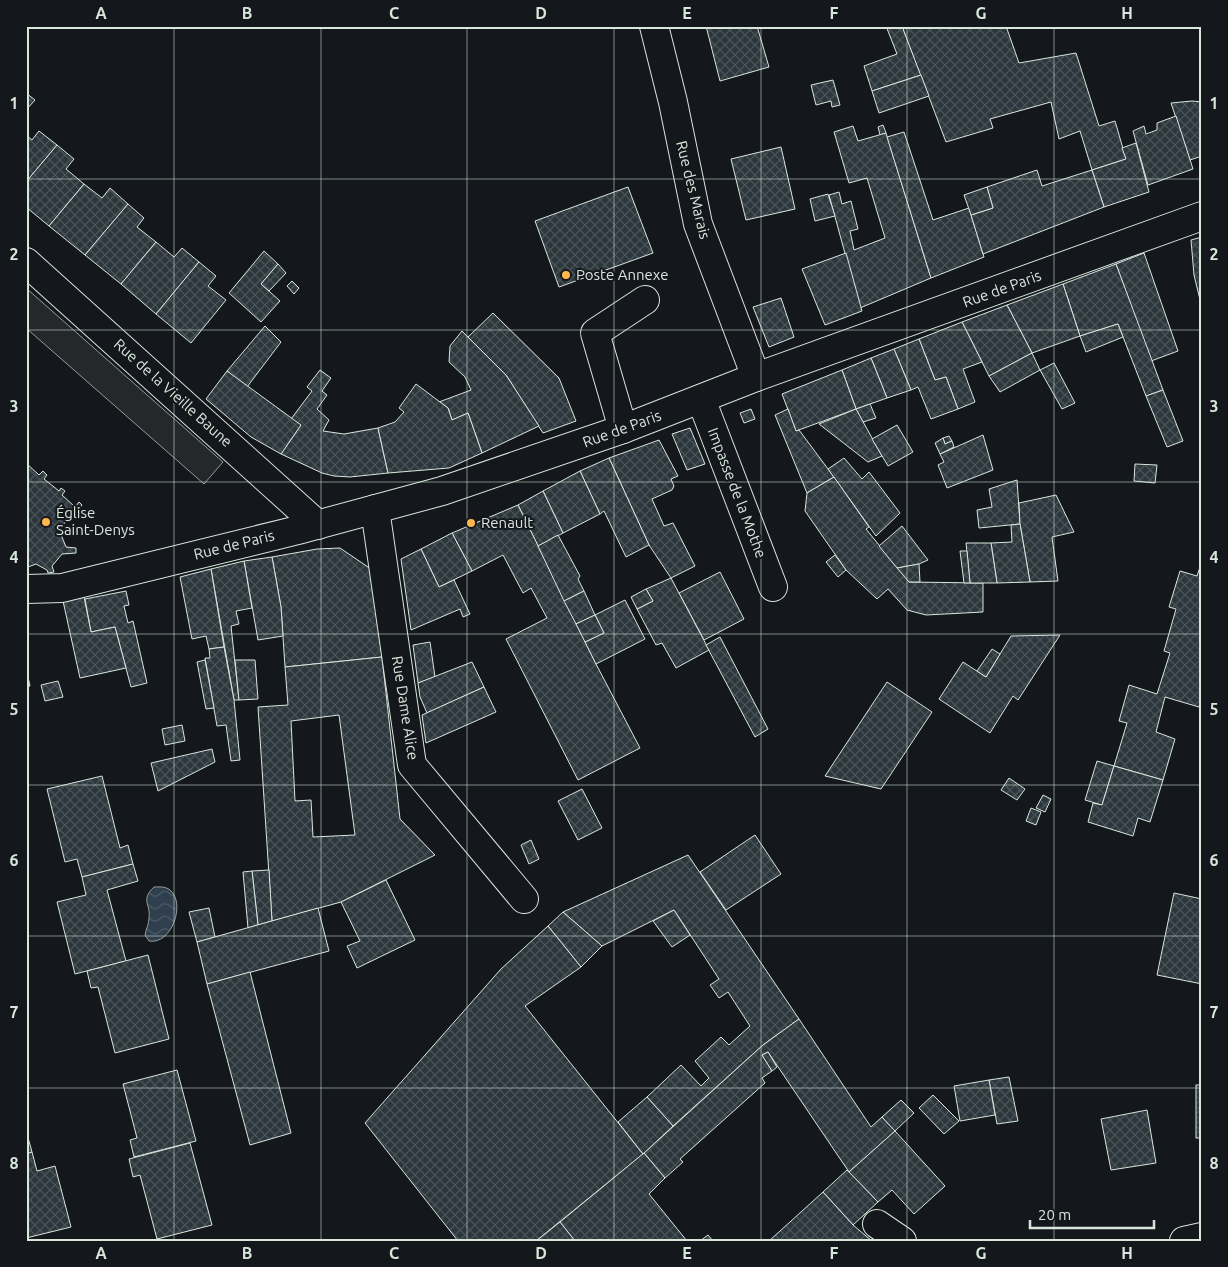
<svg xmlns="http://www.w3.org/2000/svg" width="1228" height="1267" font-family="Ubuntu,sans-serif">
  <style>
    .parking { fill: #24282b; stroke: #939e99 }
    .water { fill: url(#water-waves); stroke: #939e99 }
    .building { fill: url(#building-cross-hatch); stroke: #d8e6dc; fill-rule: evenodd }
    .lines { fill: none; stroke-linecap: round; stroke-linejoin: round }
    .minor-casing { stroke: #d8e6dc; stroke-width: 30 }
    .minor { stroke: #14181c; stroke-width: 28 }
    .grid { fill: none; stroke: #d8e6dc; stroke-width: 1; stroke-opacity: 0.55 }
    .poi-dot { fill: #ffb74d; stroke: #14181c; stroke-width: 2 }
    .labels { text-anchor: middle; stroke-width: 4; stroke-linejoin: round; paint-order: stroke }
    .street-label { font-size: 15px; fill: #d8e6dc; stroke: #14181c }
    .poi-label { font-size: 15px; fill: #d8e6dc; stroke: #14181c; text-anchor: start }
    .neatline { fill: none; stroke: #d8e6dc; stroke-width: 2 }
    .grid-label { font-size: 16px; text-anchor: middle; font-weight: bold; fill: #d8e6dc }
  </style>
  <defs>
    <pattern id="water-waves" width="16" height="10" patternUnits="userSpaceOnUse" patternTransform="scale(1.25)"><rect width="16" height="10" fill="#2f3f4d"/><path d="M0 5q4-4 8 0t8 0" fill="none" stroke="#4c5b66"/></pattern>
    <pattern id="building-cross-hatch" width="8" height="8" patternUnits="userSpaceOnUse" patternTransform="scale(1.25)"><rect width="8" height="8" fill="#2c363c"/><path d="M0 0l8 8M0 8l8-8" fill="none" stroke="#4a5358"/></pattern>
  </defs>
  <rect width="100%" height="100%" fill="#14181c"/>
  <!-- parking -->
  <path class="parking" d="M26 288 223 462 204 484 26 328Z"/>
  <!-- water -->
  <path class="water" d="M154 887C159 887 165 886 170 890 186 903 172 945 149 941L145 935C146 929 149 924 149 918 151 904 140 900 154 887Z"/>
  <!-- building -->
  <g class="building">
    <path d="M706 26H757L769 67 720 81Z"/>
    <path d="M886 26H902L921 75 872 91 864 66 897 54Z"/>
    <path d="M902 26H1006L1019 63 1076 53 1099 126 1115 121 1126 159 1092 170 1080 131 1059 139 1051 102 990 119 993 128 946 142Z"/>
    <path d="M921 75 929 96 879 113 872 91Z"/>
    <path d="M833 80 840 105 832 107 831 101 816 105 811 85Z"/>
    <path d="M26 93 35 100 26 110Z"/>
    <path d="M1192 101 1202 102V156L1190 160 1171 103Z"/>
    <path d="M1176 116 1193 169 1148 185 1133 131 1144 126 1146 134 1157 130V123Z"/>
    <path d="M883 125 886 133 880 135 878 127Z"/>
    <path d="M853 126 858 141 886 133 931 278 860 308 829 195 839 192 842 204 851 201 858 229 850 231 854 250 885 238 867 178 849 183 834 132Z"/>
    <path d="M39 131 57 145 26 182V135L32 140Z"/>
    <path d="M904 132 933 220 969 208 984 257 931 278 887 137Z"/>
    <path d="M1136 143 1149 192 1104 207 1092 170 1126 159 1122 148Z"/>
    <path d="M57 145 74 159 66 169 84 184 49 226 26 207V182Z"/>
    <path d="M781 147 795 209 746 220 731 159Z"/>
    <path d="M1037 170 1042 186 1092 170 1104 207 983 254 971 215 993 208 987 187Z"/>
    <path d="M84 184 102 198 110 188 128 204 85 255 49 226Z"/>
    <path d="M628 187 653 253 559 287 535 221Z"/>
    <path d="M987 187 993 208 971 215 964 195Z"/>
    <path d="M828 194 835 216 815 221 810 199Z"/>
    <path d="M128 204 144 218 137 227 156 242 121 284 85 255Z"/>
    <path d="M1202 237V308L1194 275 1191 240Z"/>
    <path d="M156 242 174 257 182 248 199 262 156 314 121 284Z"/>
    <path d="M264 251 278 264 261 284 280 301 261 322 229 293Z"/>
    <path d="M846 253 862 311 825 325 802 269Z"/>
    <path d="M1144 253 1178 351 1151 361 1116 264Z"/>
    <path d="M199 262 216 276 208 286 226 300 191 343 156 314Z"/>
    <path d="M278 264 286 273 269 291 261 284Z"/>
    <path d="M1116 264 1163 390 1146 396 1118 324 1080 336 1063 284Z"/>
    <path d="M292 281 299 288 294 294 287 286Z"/>
    <path d="M1063 284 1080 336 1032 353 1007 305Z"/>
    <path d="M781 298 794 337 769 347 753 307Z"/>
    <path d="M1007 305 1032 353 989 376 962 322Z"/>
    <path d="M493 313 559 378 576 421 543 433 506 375 468 337Z"/>
    <path d="M962 322 982 362 963 369 975 402 958 409 946 377 935 380 919 339Z"/>
    <path d="M1118 324 1123 337 1086 352 1080 336Z"/>
    <path d="M265 326 281 342 247 387 227 371Z"/>
    <path d="M462 331 506 375 539 426 482 453 468 413 452 420 448 408 439 402 471 390 465 377 449 362 450 346Z"/>
    <path d="M919 339 935 380 946 377 958 409 931 419 918 387 911 390 894 349Z"/>
    <path d="M894 349 911 390 887 398 871 358Z"/>
    <path d="M1032 353 1040 370 1000 392 989 376Z"/>
    <path d="M871 358 887 398 856 409 842 370Z"/>
    <path d="M1054 363 1075 403 1062 409 1040 370Z"/>
    <path d="M320 370 331 378 322 391 327 395 317 409 329 420 323 431 344 434 378 428 388 473 350 477 334 476 322 473 281 454 301 425 291 419 312 391 307 387Z"/>
    <path d="M842 370 856 409 796 431 782 394Z"/>
    <path d="M227 371 301 425 281 454 251 437 206 399Z"/>
    <path d="M416 384 448 408 452 420 468 413 482 453 449 468 388 473 378 428 395 422 404 412 399 408Z"/>
    <path d="M1163 390 1183 441 1167 447 1146 396Z"/>
    <path d="M870 404 876 418 863 422 856 409Z"/>
    <path d="M751 409 755 419 744 423 740 413Z"/>
    <path d="M788 409 796 431 799 430 834 477 807 493 775 415Z"/>
    <path d="M856 409 882 456 868 462 819 424Z"/>
    <path d="M897 425 913 452 888 466 872 439Z"/>
    <path d="M690 428 705 464 687 470 672 434Z"/>
    <path d="M983 435 993 470 947 488 938 465 944 462 940 454Z"/>
    <path d="M949 436 952 441 945 444 943 438Z"/>
    <path d="M943 438 945 444 952 441 954 447 940 454 935 443Z"/>
    <path d="M659 440 678 476 671 479 674 486 672 490 652 499 664 526 673 523 695 566 671 578 649 545 609 458Z"/>
    <path d="M609 458 649 545 626 557 604 511 600 514 580 471Z"/>
    <path d="M844 458 862 479 869 472 900 513 876 536 828 469Z"/>
    <path d="M26 463 39 475 43 471 47 475 44 479 59 491 61 488 65 491 62 495 75 507 79 502 82 505 78 510 81 513 78 517 73 513 62 526 60 532 66 547 76 548V553L62 554 52 566 54 572 48 573 47 570 36 564 28 567 26 573Z"/>
    <path d="M1135 464 1157 465 1155 483 1134 481Z"/>
    <path d="M580 471 600 514 563 533 543 491Z"/>
    <path d="M834 477 869 527 866 529 909 582 983 583V612L926 615 907 610 888 589 877 599 846 570 805 511 807 493Z"/>
    <path d="M1017 480 1020 524 979 528 977 510 992 507 989 489Z"/>
    <path d="M543 491 563 533 538 546 518 505Z"/>
    <path d="M1056 495 1074 532 1052 537 1058 581 1030 582 1020 524 1019 503Z"/>
    <path d="M518 505 596 664 640 748 578 780 506 639 547 618 531 588 523 593 503 555 472 571 452 533Z"/>
    <path d="M1020 524 1030 582 997 583 991 543 1012 542 1011 525Z"/>
    <path d="M902 526 928 560 919 564 897 568 879 546Z"/>
    <path d="M452 533 472 571 439 587 421 549Z"/>
    <path d="M558 535 580 576 578 579 584 591 564 601 538 546Z"/>
    <path d="M966 543H991L997 583H970Z"/>
    <path d="M340 548 371 569 382 657 285 667 281 607 272 557 317 549Z"/>
    <path d="M421 549 439 587 454 580 470 614 463 617 460 609 411 630 401 559Z"/>
    <path d="M960 551H967L970 583H964Z"/>
    <path d="M835 555 846 570 838 577 826 562Z"/>
    <path d="M272 557 281 607 283 636 258 640 244 561Z"/>
    <path d="M244 561 252 608 236 611 239 624 231 626 239 700H234L211 569Z"/>
    <path d="M1202 561V699L1199 707 1165 697 1156 732 1175 739 1163 780 1114 766 1127 723 1119 721 1129 685 1157 694 1170 653 1164 651 1176 609 1169 607 1180 571 1197 576Z"/>
    <path d="M919 564 920 582H909L897 568Z"/>
    <path d="M211 569 224 647 209 649 206 636 192 639 180 577Z"/>
    <path d="M720 572 744 619 704 640 679 593Z"/>
    <path d="M671 578 709 650 676 668 662 643 656 645 637 609 653 601 646 589Z"/>
    <path d="M646 589 653 601 637 609 631 597Z"/>
    <path d="M126 591 129 605 124 606 128 623 133 621 147 683 131 687 115 627 91 632 85 599Z"/>
    <path d="M584 591 595 615 576 624 564 601Z"/>
    <path d="M84 597 91 632 115 627 126 668 80 678 63 601Z"/>
    <path d="M625 600 645 639 596 664 585 642 604 633 595 615Z"/>
    <path d="M595 615 604 633 585 642 576 624Z"/>
    <path d="M1060 635 1018 700 1013 696 990 733 939 699 963 662 986 677 1011 636Z"/>
    <path d="M720 637 768 729 755 737 706 645Z"/>
    <path d="M430 642 435 677 418 683 413 645Z"/>
    <path d="M224 647 234 700 240 760 231 761 226 725 217 726 205 658H210L209 649Z"/>
    <path d="M992 649 1000 654 986 677 977 671Z"/>
    <path d="M382 657 400 819 435 855 341 902 272 921 258 707 288 705 285 667ZM339 715 355 835 313 837 311 800 295 801 291 721Z"/>
    <path d="M205 660 214 708 206 709 197 662Z"/>
    <path d="M235 660H255L258 699 239 700Z"/>
    <path d="M472 662 484 687 427 713 420 697 418 683Z"/>
    <path d="M26 668 30 686 26 687Z"/>
    <path d="M58 681 63 697 45 701 41 685Z"/>
    <path d="M887 682 932 712 881 789 825 776Z"/>
    <path d="M484 687 496 712 426 743 422 715Z"/>
    <path d="M182 725 185 741 165 745 162 729Z"/>
    <path d="M212 749 215 762 158 791 151 763Z"/>
    <path d="M1097 761 1114 766 1102 805 1085 800Z"/>
    <path d="M1114 766 1163 780 1150 822 1138 818 1133 836 1088 822 1093 803 1102 805Z"/>
    <path d="M102 776 120 848 128 845 133 864 82 877 77 859 65 862 47 789Z"/>
    <path d="M1009 778 1025 789 1017 800 1001 790Z"/>
    <path d="M582 789 602 828 578 840 558 801Z"/>
    <path d="M1043 795 1051 799 1045 812 1036 808Z"/>
    <path d="M1031 808 1041 812 1036 825 1026 821Z"/>
    <path d="M755 835 781 874 726 910 700 872Z"/>
    <path d="M531 840 539 859 529 864 521 845Z"/>
    <path d="M688 855 799 1019 763 1045 673 1126 647 1097 681 1065 701 1086 709 1078 695 1061 721 1037 729 1045 750 1026 728 992 719 998 710 985 719 979 674 910 602 946 563 912Z"/>
    <path d="M133 864 138 881 107 890 126 961 75 974 57 902 86 895 82 877Z"/>
    <path d="M269 870 272 921 258 925 252 871Z"/>
    <path d="M252 871 258 925 248 928 243 872Z"/>
    <path d="M386 880 415 940 357 968 347 946 360 941 341 902Z"/>
    <path d="M1174 893 1202 899V984L1157 975Z"/>
    <path d="M209 908 215 937 197 942 189 912Z"/>
    <path d="M318 908 329 951 207 984 197 942Z"/>
    <path d="M674 910 690 935 672 947 653 921Z"/>
    <path d="M563 912 602 946 581 967 548 926Z"/>
    <path d="M548 926 581 967 525 1006 643 1154 536 1241H458L365 1123 501 969Z"/>
    <path d="M148 955 169 1039 115 1053 98 987 91 988 87 971Z"/>
    <path d="M250 972 291 1133 250 1145 207 984Z"/>
    <path d="M799 1019 871 1127 882 1117 895 1131 849 1172 768 1052 762 1055 772 1071 762 1078 765 1083 680 1159 683 1162 665 1178 644 1153 763 1045Z"/>
    <path d="M768 1052 777 1067 772 1071 762 1055Z"/>
    <path d="M177 1070 196 1141 134 1157 130 1140 137 1138 123 1084Z"/>
    <path d="M1009 1077 1018 1121 997 1124 989 1080Z"/>
    <path d="M989 1080 995 1115 960 1121 954 1086Z"/>
    <rect x="1196" y="1085" width="6" height="53"/>
    <path d="M933 1095 959 1121 944 1134 919 1108Z"/>
    <path d="M647 1097 673 1126 643 1154 618 1122Z"/>
    <path d="M901 1100 914 1113 895 1131 882 1117Z"/>
    <path d="M1147 1110 1156 1163 1111 1170 1101 1119Z"/>
    <path d="M895 1131 945 1186 914 1214 892 1190 878 1202 849 1172Z"/>
    <path d="M27 1134 32 1152 26 1154V1135Z"/>
    <path d="M190 1143 212 1225 157 1239 140 1175 133 1177 129 1159Z"/>
    <path d="M32 1152 37 1171 55 1166 71 1227 26 1238V1154Z"/>
    <path d="M644 1153 665 1178 649 1194 687 1241H575L560 1222Z"/>
    <path d="M847 1170 878 1202 853 1225 823 1192Z"/>
    <path d="M823 1192 853 1225 872 1241H769Z"/>
    <path d="M560 1222 575 1241H536Z"/>
    <path d="M708 1235 713 1241H700Z"/>
  </g>
  <g class="lines">
    <defs>
      <g id="minor">
        <path d="M654 26 673 102 698 224 756 377"/>
        <path d="M26 262 318 525"/>
        <path d="M701 399 773 587"/>
        <path d="M623 429 595 333 645 300"/>
        <path d="M375 509 412 765 524 899"/>
        <path d="M26 589 62 588 298 530 442 491 623 429 756 377 1202 216"/>
        <path d="M877 1224 902 1241"/>
        <path d="M1184 1241 1202 1237"/>
      </g>
    </defs>
    <!-- minor casing -->
    <use href="#minor" class="minor-casing"/>
    <!-- minor -->
    <use href="#minor" class="minor"/>
  </g>
  <!-- grid -->
  <path class="grid" d="M174 26V1241M321 26V1241M467 26V1241M614 26V1241M761 26V1241M907 26V1241M1054 26V1241M26 179H1202M26 330H1202M26 482H1202M26 634H1202M26 785H1202M26 936H1202M26 1088H1202"/>
  <!-- markers -->
  <g class="poi-dot">
    <circle cx="566" cy="275" r="5"/>
    <circle cx="46" cy="522" r="5"/>
    <circle cx="471" cy="523" r="5"/>
  </g>
  <g class="labels">
    <!-- street labels -->
    <g class="street-label">
      <text transform="translate(693 190) rotate(76)" y="5">Rue des Marais</text>
      <text transform="translate(1002 289) rotate(-20)" y="5">Rue de Paris</text>
      <text transform="translate(173 393) rotate(42)" y="5">Rue de la Vieille Baune</text>
      <text transform="translate(622 429) rotate(-20)" y="5">Rue de Paris</text>
      <text transform="translate(737 493) rotate(69)" y="5">Impasse de la Mothe</text>
      <text transform="translate(234 545) rotate(-14)" y="5">Rue de Paris</text>
      <text transform="translate(405 708) rotate(81)" y="5">Rue Dame Alice</text>
    </g>
    <!-- poi labels -->
    <g class="poi-label">
      <text x="576" y="280">Poste Annexe</text>
      <text x="56" y="518">Église<tspan x="56" dy="17">Saint-Denys</tspan></text>
      <text x="481" y="528">Renault</text>
    </g>
  </g>
  <!-- border -->
  <rect width="1228" height="1267" fill="none" stroke="#14181c" stroke-width="55"/>
  <!-- scale -->
  <path d="M1030 1220v8h124v-8" fill="none" stroke="#d8e6dc" stroke-width="2.5"/>
  <text x="1038" y="1220" font-size="15" fill="#d8e6dc" stroke="#14181c" stroke-width="4" paint-order="stroke">20 m</text>
  <rect x="28" y="28" width="1172" height="1212" class="neatline"/>
  <g class="grid-label">
    <text x="101" y="19">A</text>
    <text x="247" y="19">B</text>
    <text x="394" y="19">C</text>
    <text x="541" y="19">D</text>
    <text x="687" y="19">E</text>
    <text x="834" y="19">F</text>
    <text x="981" y="19">G</text>
    <text x="1127" y="19">H</text>
    <text x="14" y="109">1</text>
    <text x="1214" y="109">1</text>
    <text x="14" y="260">2</text>
    <text x="1214" y="260">2</text>
    <text x="14" y="412">3</text>
    <text x="1214" y="412">3</text>
    <text x="14" y="563">4</text>
    <text x="1214" y="563">4</text>
    <text x="14" y="715">5</text>
    <text x="1214" y="715">5</text>
    <text x="14" y="866">6</text>
    <text x="1214" y="866">6</text>
    <text x="14" y="1018">7</text>
    <text x="1214" y="1018">7</text>
    <text x="14" y="1169">8</text>
    <text x="1214" y="1169">8</text>
    <text x="101" y="1259">A</text>
    <text x="247" y="1259">B</text>
    <text x="394" y="1259">C</text>
    <text x="541" y="1259">D</text>
    <text x="687" y="1259">E</text>
    <text x="834" y="1259">F</text>
    <text x="981" y="1259">G</text>
    <text x="1127" y="1259">H</text>
  </g>
</svg>
